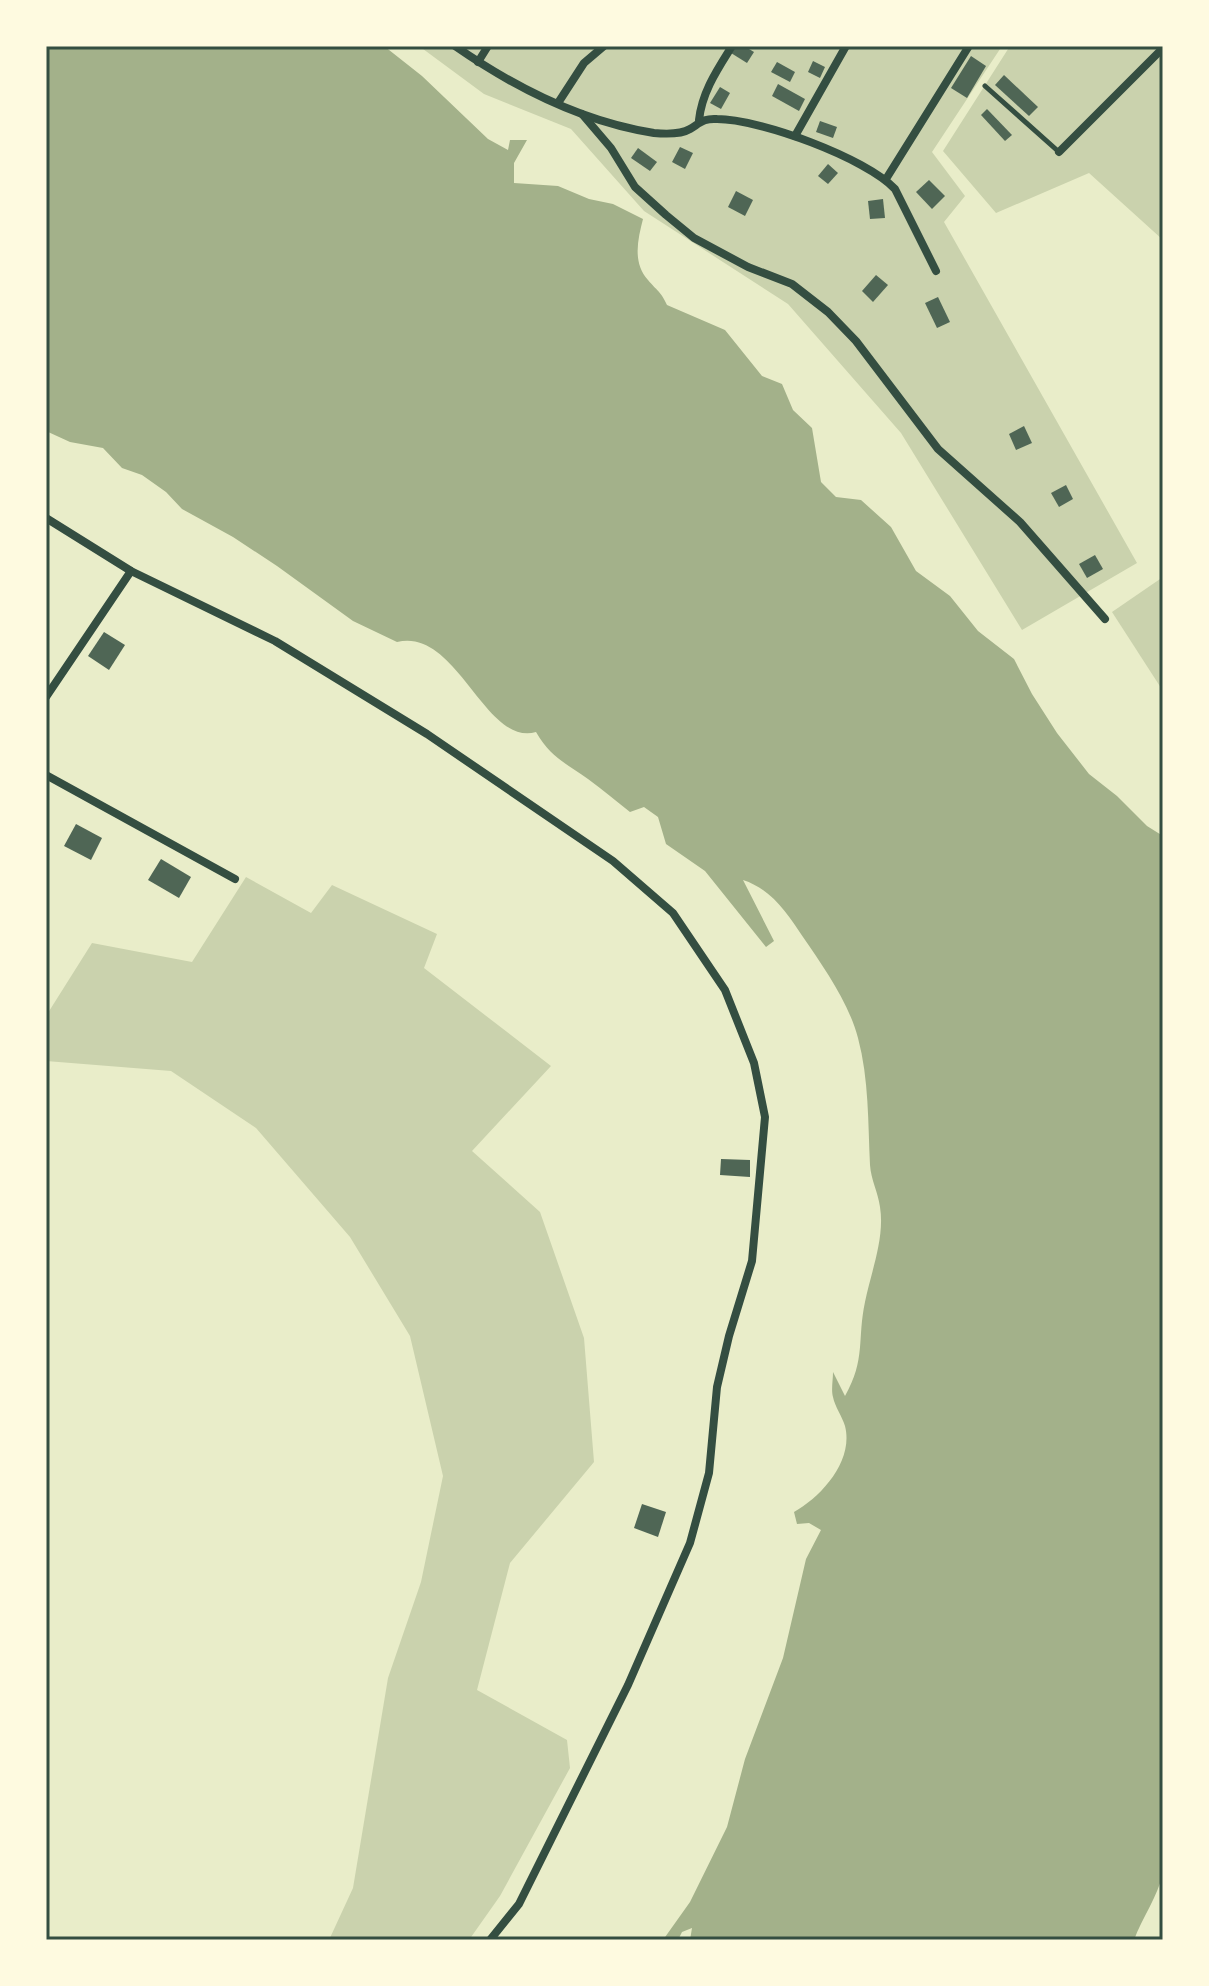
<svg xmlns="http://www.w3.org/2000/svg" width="1209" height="1986" font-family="'DM Sans',sans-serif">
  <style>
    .green { fill: #cad2ad }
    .water { fill: #a3b18a }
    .building { fill: #4f6655 }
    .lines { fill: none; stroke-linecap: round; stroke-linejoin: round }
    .service { stroke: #344e41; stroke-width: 5 }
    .minor { stroke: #344e41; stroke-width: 8 }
    .neatline { fill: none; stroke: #344e41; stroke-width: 3 }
  </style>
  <rect width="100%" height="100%" fill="#e9edc9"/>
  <!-- green -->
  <g class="green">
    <path d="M419 46H1002L932 152 965 196 944 222 1137 563 1022 630 901 433 788 304 644 211 571 129 484 94Z"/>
    <path d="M1010 46H1163V240L1089 173 996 213 943 151Z"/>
    <path d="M1163 577V691L1112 612Z"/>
    <path d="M246 877 311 913 332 885 437 934 424 968 551 1066 472 1151 540 1212 584 1338 594 1462 510 1563 477 1690 567 1740 570 1768 500 1896 469 1940H329L353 1888 388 1678 421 1582 443 1476 410 1336 350 1237 256 1128 171 1071 46 1061V1016L92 943 192 962Z"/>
  </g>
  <!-- water -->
  <path class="water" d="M46 46H384L422 76 488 139 508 150 510 140H527L514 163V183L558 186 589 199 613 204 643 219C638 239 632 262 648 280 657 291 660 290 667 305L725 330 762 376 782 384 793 410 812 428 821 482 836 497 861 500 891 527 916 571 950 596 978 631 1014 659 1032 694 1057 733 1089 774 1117 796 1147 826 1163 836V1164L1161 1167 1163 1183V1873C1158 1896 1142 1918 1134 1940H690L692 1928 682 1932 678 1940H663L690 1902 727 1827 745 1759 783 1658 806 1559 821 1530 809 1523 797 1524 794 1512C821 1497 854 1461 845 1426 842 1416 835 1407 833 1397 831 1390 833 1380 833 1372L845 1396C866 1359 857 1339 865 1302 871 1272 885 1238 880 1207 878 1192 871 1180 870 1165 868 1123 869 1079 858 1038 849 1003 823 966 803 937 787 913 771 889 743 880L774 941 766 947 705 871 666 844 658 817 644 807 630 812C616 801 603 790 588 779 566 763 551 758 536 732 485 747 457 627 397 642L353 621 277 566 233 537 182 509 166 492 142 475 122 468 103 448 70 442 46 431Z"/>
  <!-- building -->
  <g class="building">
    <path d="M735 46H744L754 52 747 63 731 53Z"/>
    <path d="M971 56 986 66 967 98 951 88Z"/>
    <path d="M813 61 825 67 820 78 808 72Z"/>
    <path d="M777 62 795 72 790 82 771 72Z"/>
    <path d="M1004 75 1038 107 1029 116 995 85Z"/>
    <path d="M778 84 805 99 799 111 772 96Z"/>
    <path d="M720 87 730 93 721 109 710 103Z"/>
    <path d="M987 109 1012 135 1005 141 981 115Z"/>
    <path d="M820 121 837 127 833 138 816 132Z"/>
    <path d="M680 147 693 153 685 169 672 162Z"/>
    <path d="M638 148 657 162 650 171 631 158Z"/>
    <path d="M828 164 838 173 828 184 818 176Z"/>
    <path d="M929 180 945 196 932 209 916 192Z"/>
    <path d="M736 191 753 200 745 216 728 207Z"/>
    <path d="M883 199 885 218 870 219 868 201Z"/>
    <path d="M876 275 888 285 873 302 862 291Z"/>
    <path d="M938 297 950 322 937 328 925 303Z"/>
    <path d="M1024 426 1032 443 1016 450 1009 434Z"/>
    <path d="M1066 485 1073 499 1059 507 1051 493Z"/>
    <path d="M1095 555 1103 569 1087 578 1079 564Z"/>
    <path d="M104 632 125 645 109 670 88 656Z"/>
    <path d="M76 824 102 838 91 860 64 846Z"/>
    <path d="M161 859 191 877 179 898 148 880Z"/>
    <path d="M721 1159 750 1160V1177L720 1175Z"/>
    <path d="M642 1504 666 1512 658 1537 634 1528Z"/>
  </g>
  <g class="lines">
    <!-- service -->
    <path class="service" d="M985 86 1059 152"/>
    <!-- minor -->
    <g class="minor">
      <path d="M455 46C514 87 583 122 654 133 665 134 680 135 690 129 700 123 704 118 717 119 760 119 866 158 895 189L936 271"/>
      <path d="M478 62 488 46"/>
      <path d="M558 103 584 63 604 46"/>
      <path d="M582 114 611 148 635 187 666 215 694 238 748 267 792 284 828 312 856 341 938 449 1020 522 1105 619"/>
      <path d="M699 120C702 92 717 70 732 46"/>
      <path d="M795 136 846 46"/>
      <path d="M1059 152 1163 48"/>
      <path d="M886 179 969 46"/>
      <path d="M46 518 131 571 275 641 427 734 613 861 673 913 725 990 754 1063 765 1117 752 1261 729 1336 717 1387 709 1473 690 1543 628 1685 519 1904 490 1940"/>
      <path d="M46 697 131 571"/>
      <path d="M46 775 235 879"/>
    </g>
  </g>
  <!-- border -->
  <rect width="1209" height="1986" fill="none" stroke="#fefae0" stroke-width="96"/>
  <rect x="48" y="48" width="1113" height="1890" class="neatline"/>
</svg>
